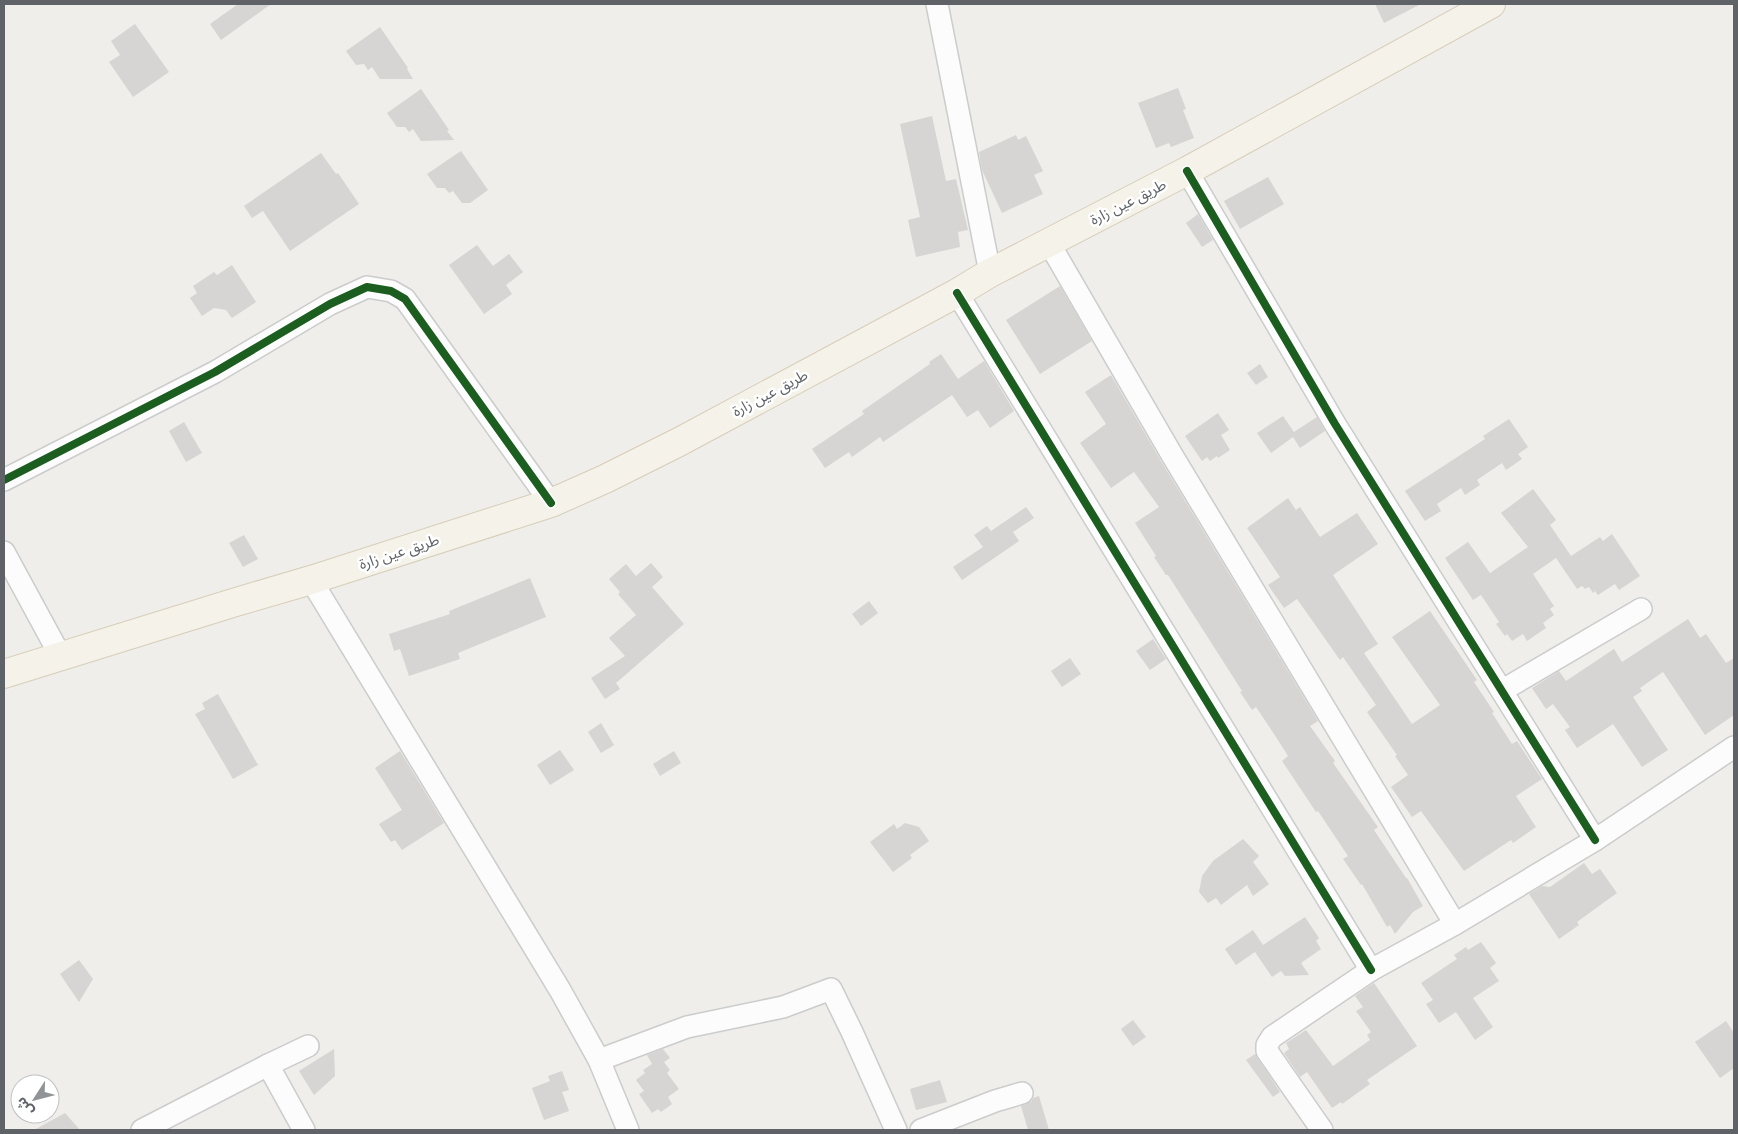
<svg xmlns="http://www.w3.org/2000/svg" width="1738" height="1134" font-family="Karla,'Noto Sans Arabic',sans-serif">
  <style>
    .building { fill: #d6d5d3 }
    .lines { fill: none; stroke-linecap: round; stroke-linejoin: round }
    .minor-casing { stroke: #cbcccc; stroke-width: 24 }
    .major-casing { stroke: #d7ceb8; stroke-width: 30 }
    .minor { stroke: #fdfcfc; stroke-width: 21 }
    .major { stroke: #f4f2e9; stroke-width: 28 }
    .cycleway-casing { stroke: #fff; stroke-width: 11 }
    .cycleway { stroke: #1b5e20; stroke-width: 8 }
    .labels { text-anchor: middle; stroke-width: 5; stroke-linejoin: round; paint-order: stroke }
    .street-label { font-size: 15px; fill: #5f6368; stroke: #fff }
  </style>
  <rect width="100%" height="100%" fill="#efeeea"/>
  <!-- building -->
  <g class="building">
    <path d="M238 4H271L221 40 210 24Z"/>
    <path d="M1375 4H1421L1384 23Z"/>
    <path d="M135 24 169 72 133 97 109 62 120 55 111 41Z"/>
    <path d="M380 27 408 68 407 69 413 79H380L372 67 368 70 364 64 356 65 346 51Z"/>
    <path d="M1178 88 1186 109 1183 110 1194 138 1171 147 1169 143 1156 148 1138 103Z"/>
    <path d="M421 89 449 130 447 131 454 140 421 141 413 129 409 132 405 127H397L387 113Z"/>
    <path d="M932 116 946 181 956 179 968 230 958 232 960 247 916 257 908 220 920 217 900 124Z"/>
    <path d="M1016 135 1018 140 1026 136 1043 171 1034 175 1043 194 1002 213 982 170 979 152Z"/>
    <path d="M461 151 488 190 470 203H462L453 191 449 193 445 188H437L427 174Z"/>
    <path d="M321 153 336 174 338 173 359 204 290 251 263 211 252 218 244 206Z"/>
    <path d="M1268 177 1284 204 1240 229 1224 201Z"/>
    <path d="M1198 214 1213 240 1202 247 1186 223Z"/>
    <path d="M477 245 493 266 509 254 523 272 506 285 512 294 484 314 449 265Z"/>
    <path d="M232 265 256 302 232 318 226 310 214 308 202 316 190 298 197 293 193 286 214 272 217 275Z"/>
    <path d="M1060 286 1092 341 1040 374 1006 320Z"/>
    <path d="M941 354 958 379 984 361 1014 411 990 428 978 410 967 417 952 395 883 442 880 437 852 457 849 452 825 468 812 449 864 414 862 411 930 364 929 362Z"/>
    <path d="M1260 364 1268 377 1256 385 1247 373Z"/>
    <path d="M1111 375 1161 461 1318 721 1310 726 1335 761 1333 763 1378 827 1374 830 1406 878H1407L1423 906 1413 912 1395 934 1390 925 1387 927 1362 884 1361 885 1343 859 1348 856 1318 811 1316 812 1282 761 1288 756 1276 737 1256 707 1252 710 1240 692 1242 691 1168 575H1166L1154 557 1156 556 1135 523 1159 507 1134 472 1111 488 1080 443 1106 424 1085 392Z"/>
    <path d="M1218 413 1229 430 1221 435 1230 450 1218 458 1217 456 1210 461 1207 457 1202 461 1185 436Z"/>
    <path d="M1283 416 1294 432 1317 417 1325 431 1300 448 1293 437 1271 453 1257 433Z"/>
    <path d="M1509 419 1528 447 1518 454 1522 459 1506 470 1502 463 1477 480 1480 485 1465 495 1461 488 1437 504 1441 511 1425 521 1405 491 1485 439 1483 436Z"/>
    <path d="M184 422 202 453 186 462 169 431Z"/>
    <path d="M1533 489 1556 520 1550 525 1571 556 1600 537 1603 541 1612 534 1640 576 1619 590 1615 584 1598 595 1595 591 1593 593 1589 587 1585 589 1582 586 1577 589 1556 558 1533 574 1554 606 1550 609 1554 615 1543 623 1546 628 1527 641 1523 634 1512 641 1507 634 1505 636 1496 624 1499 622 1481 595 1473 600 1445 558 1468 542 1490 573 1528 547 1501 513Z"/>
    <path d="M1288 498 1296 510 1300 507 1320 537 1357 513 1378 544 1333 575 1378 644 1364 653 1412 724 1440 705 1392 637 1430 611 1477 680 1474 682 1494 712 1492 713 1512 744 1517 741 1542 779 1516 796 1536 827 1513 843 1511 840 1464 871 1421 811 1412 817 1391 787 1408 775 1395 756 1397 755 1367 712 1376 705 1343 657 1340 660 1297 599 1284 608 1268 585 1280 577 1247 528Z"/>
    <path d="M1026 507 1034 518 1013 532 1019 541 962 580 953 567 983 547 974 535 987 526 991 531Z"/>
    <path d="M244 535 258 559 243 567 229 543Z"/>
    <path d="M651 563 663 577 652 587 684 624 616 683 620 689 605 699 591 678 625 656 609 638 636 615 618 594 620 592 609 579 626 564 636 576Z"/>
    <path d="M530 578 546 617 458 653 460 659 409 676 400 649 394 651 389 634 450 614 449 611Z"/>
    <path d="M869 601 878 613 861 626 852 614Z"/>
    <path d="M1688 619 1700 638 1706 634 1726 663 1734 658V715L1705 735 1663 672 1640 688 1642 691 1633 697 1668 750 1642 767 1613 724 1577 748 1565 730 1570 727 1553 704 1546 709 1532 688 1559 671 1566 681 1614 649 1622 662Z"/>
    <path d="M1153 639 1166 659 1150 670 1136 651Z"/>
    <path d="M1070 658 1081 674 1062 687 1051 671Z"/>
    <path d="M218 694 258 765 233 779 195 714 205 709 202 703Z"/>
    <path d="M601 723 614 745 601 753 588 732Z"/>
    <path d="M560 750 574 770 550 785 537 765Z"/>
    <path d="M400 751 444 823 402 850 395 840 391 842 379 824 402 810 375 768Z"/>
    <path d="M674 751 681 763 660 776 653 764Z"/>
    <path d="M905 823 919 827 929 841 910 855 912 858 893 872 870 842 894 824 897 829Z"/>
    <path d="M1243 839 1259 856 1253 862 1269 884 1253 896 1247 885 1221 905 1216 898 1208 903 1199 892 1202 876 1213 861Z"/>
    <path d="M1584 863 1592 874 1600 869 1617 893 1577 922 1579 925 1559 939 1529 894 1542 886 1550 887Z"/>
    <path d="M1305 917 1319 938 1316 941 1321 949 1301 963 1309 975 1285 976 1281 971 1272 977 1255 952 1236 965 1225 949 1253 930 1263 945Z"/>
    <path d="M1481 942 1496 963 1490 968 1499 981 1473 998 1493 1027 1475 1040 1456 1012 1439 1023 1426 1004 1433 1000 1421 983 1457 959 1454 955 1466 947 1468 950Z"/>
    <path d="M79 960 93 979 79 1002 60 974Z"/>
    <path d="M1374 983 1417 1046 1367 1080 1370 1084 1342 1104 1341 1102 1332 1108 1307 1072 1300 1077 1284 1053 1289 1049 1286 1043 1306 1030 1333 1066 1370 1040 1367 1035 1371 1032 1356 1011 1363 1007 1355 996Z"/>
    <path d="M1133 1020 1146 1037 1133 1046 1121 1029Z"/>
    <path d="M1726 1021 1734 1033V1068L1720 1078 1695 1042Z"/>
    <path d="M334 1049 335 1076 314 1095 299 1071Z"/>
    <path d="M663 1049 670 1058 664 1062 670 1070 667 1073 679 1089 668 1097 672 1104 661 1112 658 1109 652 1113 639 1094 644 1091 636 1080 645 1073 643 1070 652 1064 647 1055Z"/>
    <path d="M1255 1054 1280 1092 1273 1097 1246 1060Z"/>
    <path d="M562 1071 569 1090 562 1092 569 1111 544 1120 532 1088 550 1081 548 1076Z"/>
    <path d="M940 1080 947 1102 916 1110 910 1089Z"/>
    <path d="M1039 1096 1049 1130H1028L1021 1106 1031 1102 1033 1098Z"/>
    <path d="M65 1113 80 1130H34Z"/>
  </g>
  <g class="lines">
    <defs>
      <g id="minor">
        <path d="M937 4 990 273"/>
        <path d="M1187 171 1335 424 1595 840"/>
        <path d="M1049 243 1172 455 1455 924"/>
        <path d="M957 293 1371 970"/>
        <path d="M4 480 215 372 330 304 367 287 391 291 405 299 551 503"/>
        <path d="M4 552 61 657"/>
        <path d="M311 580 560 990 599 1060 628 1130"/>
        <path d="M1503 690 1641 609"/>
        <path d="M599 1060 687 1027 783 1007 831 989 852 1032 896 1130"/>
        <path d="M268 1065 308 1046"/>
        <path d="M142 1130 268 1065 304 1130"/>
        <path d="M921 1130 995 1101 1022 1093"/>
        <path d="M1322 1130 1267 1051V1045L1272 1037 1371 970 1455 924 1595 840 1734 747"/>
      </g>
      <path id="major" d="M4 674 236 602 311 580 551 503 605 479 679 442 957 293 990 273 1187 171 1491 4"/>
    </defs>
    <!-- minor casing -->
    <use href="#minor" class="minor-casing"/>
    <!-- major casing -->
    <use href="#major" class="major-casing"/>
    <!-- minor -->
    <use href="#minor" class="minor"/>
    <!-- major -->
    <use href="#major" class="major"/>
    <defs>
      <g id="cycleway">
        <path d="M1187 171 1335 424 1595 840"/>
        <path d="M957 293 1371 970"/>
        <path d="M4 480 215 372 330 304 367 287 391 291 405 299 551 503"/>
      </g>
    </defs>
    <!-- cycleway casing -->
    <use href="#cycleway" class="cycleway-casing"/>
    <!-- cycleway -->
    <use href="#cycleway" class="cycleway"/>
  </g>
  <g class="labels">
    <!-- street labels -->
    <g class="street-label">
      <text transform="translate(1128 202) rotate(-27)" y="5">طريق عين زارة</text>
      <text transform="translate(770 393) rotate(-28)" y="5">طريق عين زارة</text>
      <text transform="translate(399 552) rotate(-18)" y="5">طريق عين زارة</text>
    </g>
  </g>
  <!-- border -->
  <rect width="1738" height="1134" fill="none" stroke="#5f6368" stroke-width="10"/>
  <!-- north arrow -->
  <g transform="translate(35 1099) rotate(234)"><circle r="24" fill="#ffffff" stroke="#bfc1c3"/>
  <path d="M0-4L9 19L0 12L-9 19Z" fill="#919496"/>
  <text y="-8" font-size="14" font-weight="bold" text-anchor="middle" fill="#5f6368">ش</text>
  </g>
</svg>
